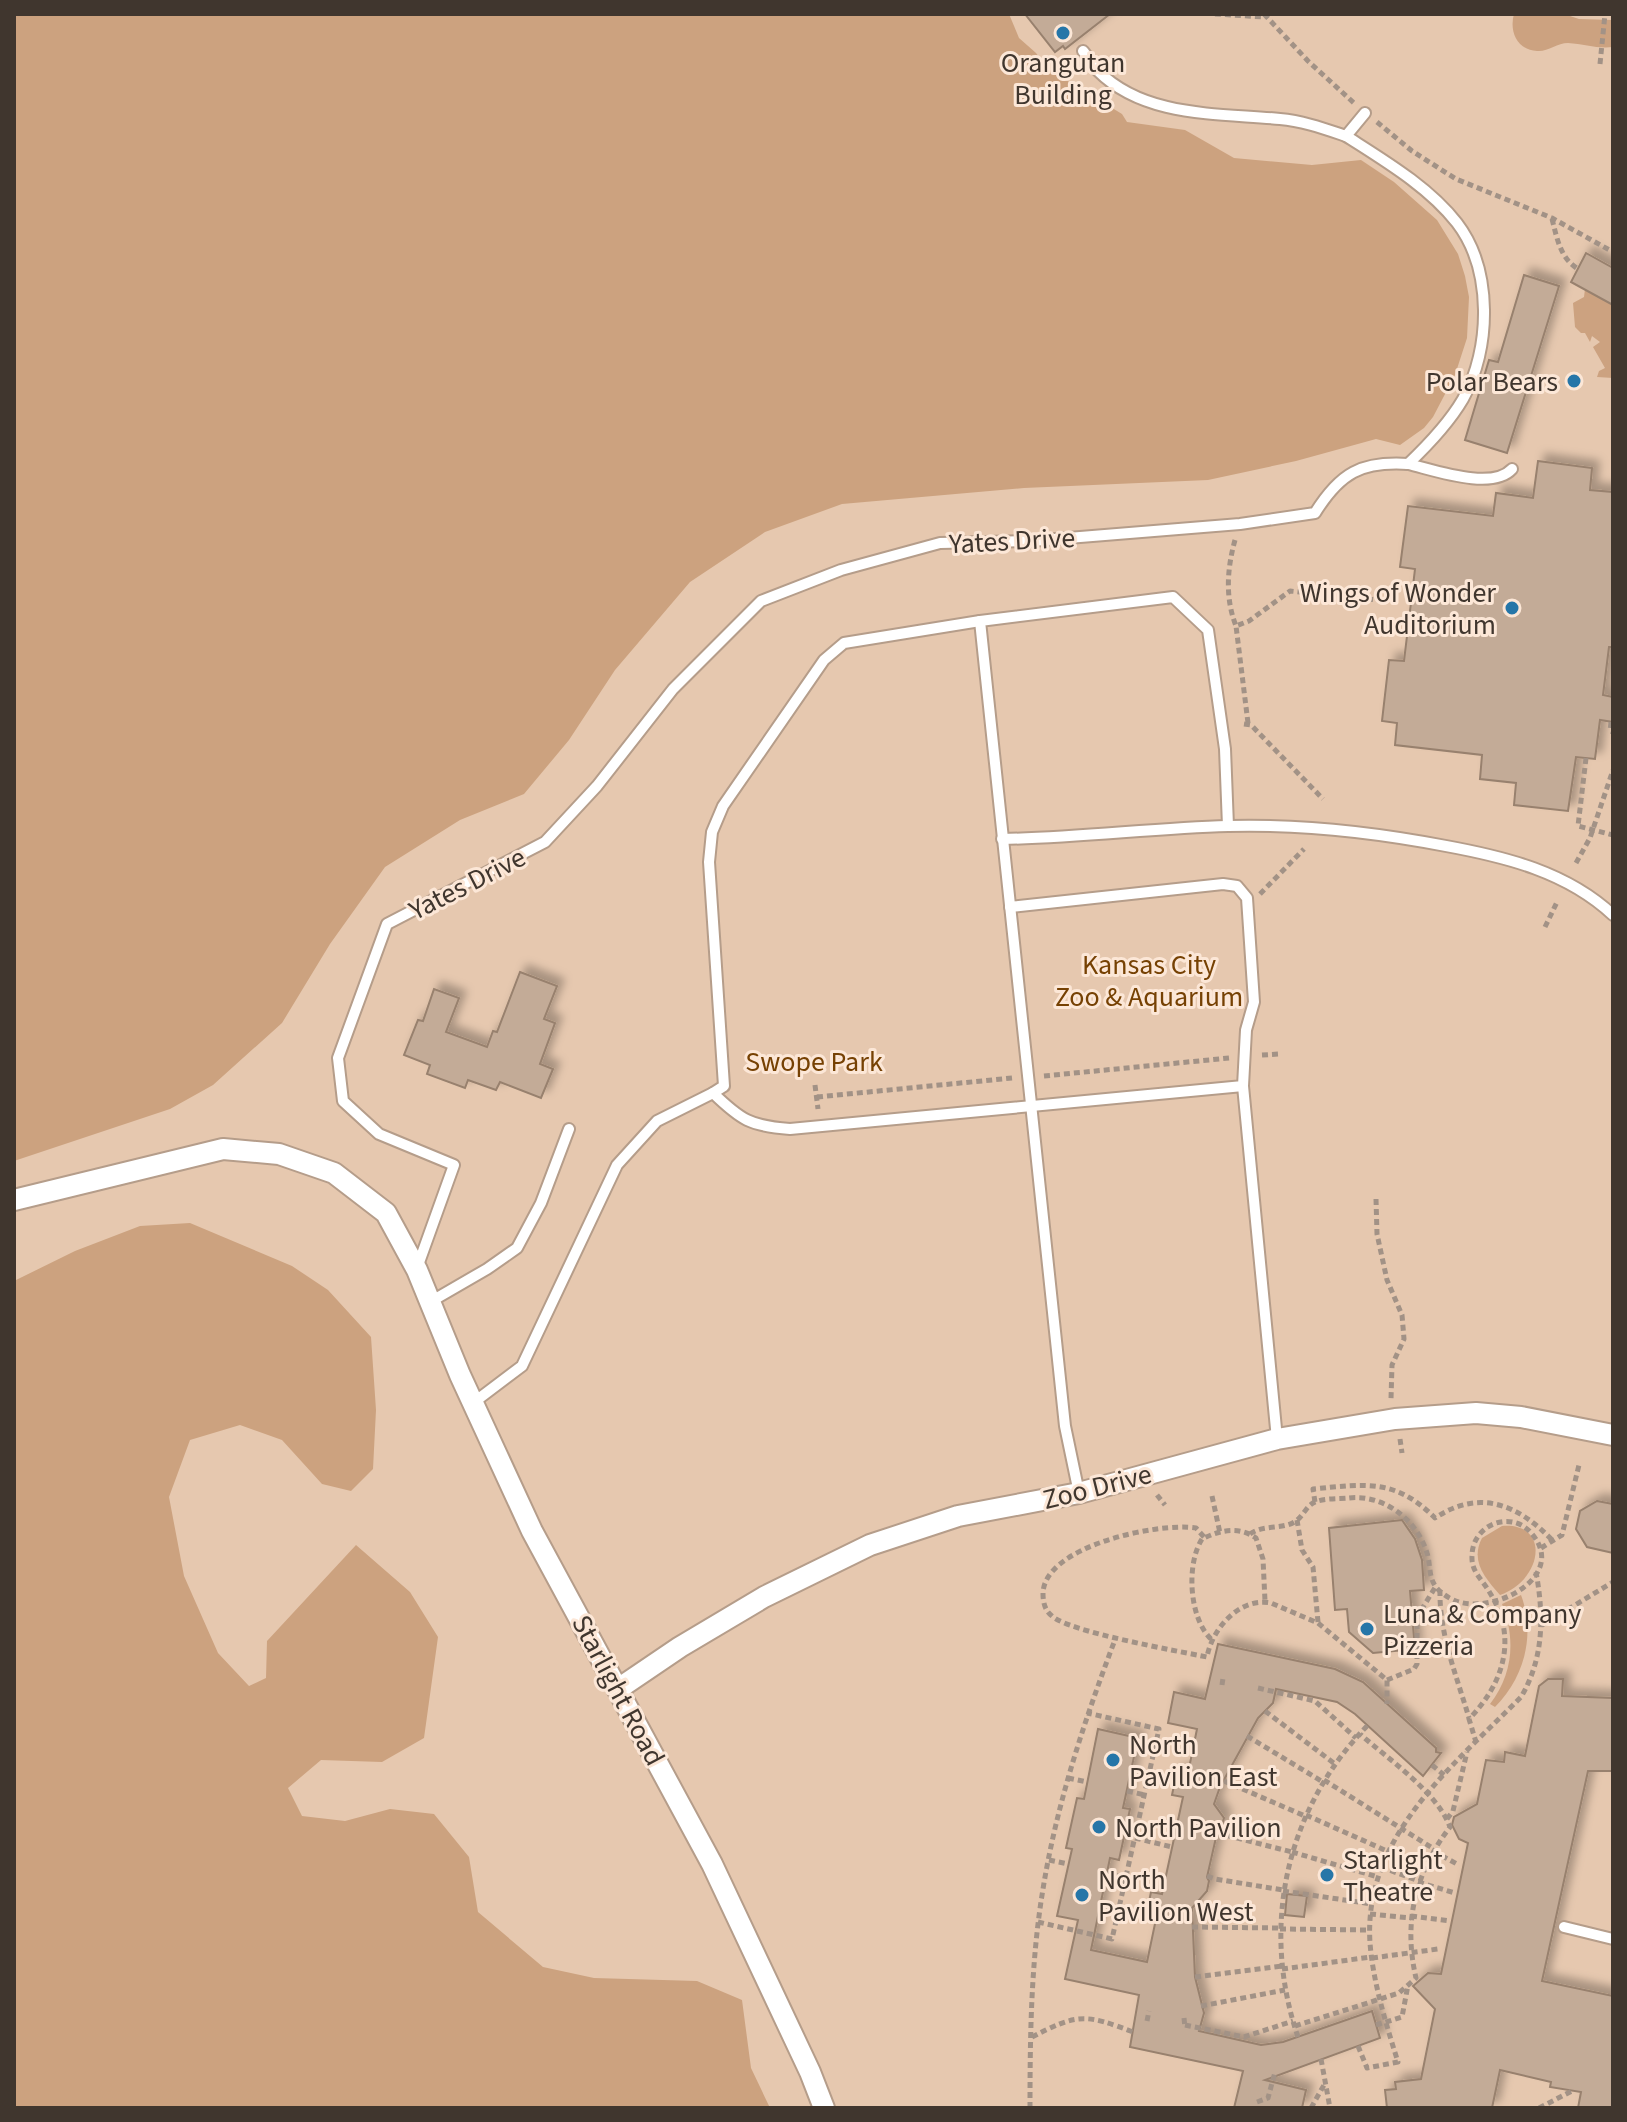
<svg xmlns="http://www.w3.org/2000/svg" width="1627" height="2122" font-family="'Source Sans 3',sans-serif">
  <style>
    .green { fill: #e6c8af }
    .forest { fill: #cca27f }
    .water { fill: #cca280 }
    .building { fill: #c3ab97; stroke: #98816e; stroke-width: 2; filter: url(#shadow) }
    .lines { fill: none; stroke-linecap: round; stroke-linejoin: round }
    .lane-casing { stroke: #b59d8a; stroke-width: 14 }
    .street-casing { stroke: #b59d8a; stroke-width: 24 }
    .path { stroke: #a29286; stroke-width: 5; stroke-dasharray: 6 4; stroke-linecap: butt }
    .lane { stroke: #fff; stroke-width: 10 }
    .street { stroke: #fff; stroke-width: 20 }
    .poi-dot { fill: #2676a8; stroke: #fce7d7; stroke-width: 3 }
    .labels { text-anchor: middle; stroke-width: 6; stroke-linejoin: round; paint-order: stroke }
    .poi-label { font-size: 28px; fill: #40362e; stroke: #fce7d7; text-anchor: start }
    .street-label { font-size: 28px; fill: #40362e; stroke: #fce7d7 }
    .park-label { font-size: 28px; fill: #764103; stroke: #fce7d7 }
  </style>
  <defs>
    <filter id="shadow"><feDropShadow dx="7" dy="-7" stdDeviation="4" flood-color="#0004"/></filter>
  </defs>
  <rect width="100%" height="100%" fill="#fce7d7"/>
  <!-- green -->
  <rect class="green" x="14" y="14" width="1599" height="2094"/>
  <!-- forest -->
  <g class="forest">
    <path d="M14 14H1009L1019 38 1036 53 1048 69 1122 114 1127 122 1185 130 1234 158 1312 165 1361 160 1394 182 1437 220 1458 254 1465 276 1469 297 1467 338 1455 375 1433 417 1424 428 1400 445 1376 439 1296 461 1208 480 1024 488 842 504 765 532 690 582 615 670 569 740 524 794 460 820 385 867 330 944 282 1023 213 1085 170 1109 14 1161Z"/>
    <path d="M190 1223 292 1266 328 1290 371 1337 376 1410 373 1469 351 1491 322 1484 282 1440 240 1425 190 1440 169 1497 184 1576 218 1653 249 1686 266 1678 267 1641 356 1545 410 1592 438 1637 424 1738 382 1762 321 1760 288 1788 302 1816 345 1821 390 1809 434 1814 469 1857 478 1912 543 1967 594 1978 697 1981 742 2000 751 2068 770 2108H14V1281L75 1251 140 1226Z"/>
  </g>
  <!-- water -->
  <g class="water">
    <path d="M1514 14H1564L1579 19 1613 20V47C1598 49 1584 44 1568 43 1557 43 1548 52 1537 51 1517 50 1509 31 1514 14Z"/>
    <path d="M1585 289 1613 305V378L1597 377 1599 371 1605 368 1593 347 1600 342 1592 336 1590 342 1585 333H1581L1575 327 1573 303 1584 297Z"/>
    <path d="M1502 1526C1551 1522 1543 1580 1500 1595 1485 1578 1470 1561 1482 1538Z"/>
    <path d="M1521 1595C1536 1635 1524 1678 1495 1707L1490 1704C1513 1674 1516 1639 1502 1604Z"/>
  </g>
  <!-- building -->
  <g class="building">
    <path d="M1025 14H1110L1065 49 1063 46 1055 52Z"/>
    <path d="M1586 253 1613 268V305L1571 282Z"/>
    <path d="M1524 275 1559 286 1507 453 1465 440 1489 360 1498 362Z"/>
    <path d="M1538 461 1592 468 1590 490 1613 492V647H1609L1603 695 1613 697V722L1600 720 1595 759 1576 757 1568 811 1514 805 1516 783 1480 779 1482 755 1395 745 1397 723 1382 721 1389 660 1404 661 1415 569 1400 567 1408 506 1493 516 1496 493 1533 498Z"/>
    <path d="M520 972 557 986 544 1019 555 1023 540 1064 553 1069 541 1098 500 1082 496 1090 468 1080 465 1088 427 1074 430 1065 404 1055 418 1020 423 1021 434 989 459 998 446 1032 487 1047 493 1031 497 1032Z"/>
    <path d="M1597 1501 1613 1504V1553L1587 1547 1576 1529 1580 1511Z"/>
    <path d="M1402 1520 1415 1539 1422 1560 1424 1590 1410 1591 1415 1649 1373 1653 1349 1632 1347 1609 1335 1610 1329 1528Z"/>
    <path d="M1218 1644 1335 1669 1363 1682 1436 1748V1752L1441 1753 1423 1776 1355 1714 1337 1702 1276 1689 1273 1703 1258 1718 1220 1787 1214 1804 1224 1818 1221 1829 1217 1833 1207 1877 1209 1881 1207 1891 1192 1908 1195 1977 1204 2013 1199 2031 1261 2045 1283 2042 1372 2011 1380 2038 1265 2080 1306 2090 1302 2108H1234L1243 2071 1130 2047 1139 1995 1065 1979 1078 1920 1057 1916 1072 1849 1066 1848 1077 1798 1084 1799 1098 1729 1138 1738 1123 1808 1130 1809 1119 1860 1110 1858 1091 1950 1147 1962 1156 1919 1146 1916 1151 1892 1162 1894 1183 1797 1172 1795 1177 1771 1188 1773 1197 1729 1168 1723 1174 1692 1205 1699Z"/>
    <path d="M1548 1679H1563L1562 1696 1613 1698V1771H1588L1542 1981 1613 1996V2108H1578L1581 2092 1550 2087 1551 2082 1500 2070 1492 2108H1387L1385 2090 1396 2089 1395 2082 1421 2079 1435 2009 1413 1986 1428 1973 1441 1974 1468 1843 1459 1839 1452 1825 1454 1817 1477 1804 1486 1760 1504 1762 1505 1752 1525 1756 1539 1686Z"/>
    <path d="M1287 1894 1307 1896 1304 1917 1285 1915Z"/>
  </g>
  <g class="lines">
    <defs>
      <g id="lane">
        <path d="M1083 51C1088 57 1092 65 1098 71 1145 118 1219 113 1280 119 1303 121 1325 129 1346 136"/>
        <path d="M1408 464C1434 470 1492 491 1512 469"/>
        <path d="M980 621 844 643 824 660 723 806 712 832 709 862 724 1086 713 1093C741 1120 750 1126 790 1129L1243 1086 1246 1030 1254 1002 1247 898 1237 886 1223 884 1010 907"/>
        <path d="M1002 839C1078 838 1153 828 1228 826 1302 824 1373 832 1446 846 1506 857 1567 872 1613 915"/>
        <path d="M1243 1086 1277 1439"/>
        <path d="M417 1268 454 1165 379 1134 343 1101 338 1058 387 924 545 842 597 786 673 689 761 601 841 570 940 543 1031 541 1240 524 1315 513C1340 473 1361 461 1408 464 1428 445 1449 423 1463 399 1491 349 1493 270 1457 223 1429 187 1385 161 1346 136L1365 113"/>
        <path d="M430 1302 487 1269 517 1248 541 1203 569 1129"/>
        <path d="M473 1403 522 1366 617 1165 657 1121 713 1093"/>
        <path d="M1079 1493 1065 1426 980 621 1173 597 1208 630 1225 749 1228 826"/>
        <path d="M1564 1927 1613 1939"/>
      </g>
      <g id="street">
        <path d="M14 1200 223 1149 279 1154 334 1173 386 1213 417 1270 460 1375 532 1531 712 1864 810 2072 824 2108"/>
        <path d="M618 1689 680 1647 764 1597 870 1545 958 1516 1079 1493 1277 1439 1395 1419 1476 1413 1521 1417 1613 1435"/>
      </g>
    </defs>
    <!-- lane casing -->
    <use href="#lane" class="lane-casing"/>
    <!-- street casing -->
    <use href="#street" class="street-casing"/>
    <!-- path -->
    <g class="path">
      <path d="M1215 14 1265 17"/>
      <path d="M1264 14 1308 61 1354 103"/>
      <path d="M1600 64 1605 14"/>
      <path d="M1377 122 1412 151 1456 179 1552 218 1613 252"/>
      <path d="M1552 219C1557 238 1560 258 1578 269"/>
      <path d="M1235 540C1227 569 1225 598 1236 626"/>
      <path d="M1612 620H1613"/>
      <path d="M1611 722 1610 731 1613 732"/>
      <path d="M1248 723 1236 626 1249 621 1290 591 1377 600"/>
      <path d="M1244 724 1251 725 1323 799"/>
      <path d="M1586 758 1578 826 1613 835"/>
      <path d="M1576 863 1590 838 1613 770"/>
      <path d="M1260 894 1304 849"/>
      <path d="M1545 927 1557 902"/>
      <path d="M1262 1055 1279 1054"/>
      <path d="M1044 1076 1229 1058"/>
      <path d="M815 1085 818 1109"/>
      <path d="M817 1097 1012 1078"/>
      <path d="M1376 1199 1377 1234 1387 1280 1402 1315 1404 1339 1392 1365 1391 1399"/>
      <path d="M1400 1439 1402 1453"/>
      <path d="M1157 1495 1165 1505"/>
      <path d="M1212 1496 1220 1533"/>
      <path d="M1315 1502 1313 1489C1366 1484 1395 1478 1435 1518 1480 1488 1519 1505 1553 1541"/>
      <path d="M1297 1520 1302 1550 1313 1567 1318 1622"/>
      <path d="M1250 1534C1264 1524 1283 1530 1296 1521 1303 1516 1306 1507 1313 1503 1322 1498 1339 1499 1349 1498 1384 1494 1417 1520 1427 1553 1430 1562 1429 1574 1433 1582 1437 1591 1448 1598 1456 1601 1495 1615 1568 1576 1532 1534 1512 1509 1472 1524 1472 1556 1471 1572 1483 1580 1490 1593 1518 1638 1504 1683 1469 1719L1476 1742"/>
      <path d="M1204 1537 1196 1528C1159 1522 1043 1546 1043 1594 1043 1602 1045 1611 1052 1616 1069 1632 1178 1651 1207 1657 1212 1629 1239 1597 1271 1603L1318 1623 1387 1680V1704"/>
      <path d="M1541 1548 1562 1535 1579 1465"/>
      <path d="M1440 1590C1439 1634 1457 1677 1469 1718"/>
      <path d="M1542 1625 1613 1582"/>
      <path d="M1211 1639C1189 1618 1186 1564 1202 1539 1220 1530 1239 1526 1256 1538L1263 1559 1265 1601"/>
      <path d="M1387 1680 1414 1669 1417 1664V1617L1436 1586"/>
      <path d="M1222 1685 1223 1678"/>
      <path d="M1258 1688 1315 1701 1356 1738"/>
      <path d="M1265 1711 1335 1764"/>
      <path d="M1247 1736 1323 1782"/>
      <path d="M1432 1765 1444 1775"/>
      <path d="M1068 1778 1087 1782"/>
      <path d="M1324 1780 1434 1849"/>
      <path d="M1224 1781 1305 1816"/>
      <path d="M1127 1791 1145 1795"/>
      <path d="M1306 1815 1387 1851"/>
      <path d="M1447 1819 1453 1811 1467 1752"/>
      <path d="M1217 1833 1292 1852"/>
      <path d="M1135 1838 1172 1847"/>
      <path d="M1433 1851 1457 1864"/>
      <path d="M1292 1852 1378 1877"/>
      <path d="M1049 1860 1068 1864"/>
      <path d="M1381 1867 1419 1881"/>
      <path d="M1107 1873 1126 1878"/>
      <path d="M1207 1876 1215 1879 1283 1890"/>
      <path d="M1418 1882 1455 1893"/>
      <path d="M1283 1891 1372 1904"/>
      <path d="M1370 1914 1411 1918"/>
      <path d="M1411 1916 1450 1921"/>
      <path d="M1038 1922 1112 1939 1159 1729 1087 1713"/>
      <path d="M1192 1927 1280 1928"/>
      <path d="M1280 1929 1370 1930"/>
      <path d="M1372 1958 1438 1949"/>
      <path d="M1282 1969 1371 1957"/>
      <path d="M1195 1977 1282 1966"/>
      <path d="M1201 2006 1285 1990"/>
      <path d="M1184 2018 1185 2028"/>
      <path d="M1147 2021 1149 2011"/>
      <path d="M1185 2025 1244 2037 1293 2021"/>
      <path d="M1376 2025 1402 2017 1408 1985"/>
      <path d="M1295 2026 1399 1993 1416 1978C1403 1922 1415 1873 1450 1827 1437 1792 1388 1759 1360 1734"/>
      <path d="M1032 2037C1078 2013 1086 2014 1133 2032"/>
      <path d="M1298 2037C1260 1926 1286 1809 1368 1725"/>
      <path d="M1358 2046 1367 2068 1398 2062C1386 2024 1373 1982 1370 1943 1363 1836 1453 1766 1521 1697 1544 1658 1544 1616 1536 1572"/>
      <path d="M1321 2059 1330 2108"/>
      <path d="M1257 2102 1268 2098 1275 2072"/>
      <path d="M1030 2108C1030 2035 1031 1961 1043 1889 1057 1802 1085 1719 1116 1637"/>
      <path d="M1311 2108 1324 2085"/>
      <path d="M1539 2108 1572 2091"/>
    </g>
    <!-- lane -->
    <use href="#lane" class="lane"/>
    <!-- street -->
    <use href="#street" class="street"/>
  </g>
  <!-- markers -->
  <g class="poi-dot">
    <circle cx="1063" cy="33" r="8"/>
    <circle cx="1574" cy="381" r="8"/>
    <circle cx="1512" cy="608" r="8"/>
    <circle cx="1367" cy="1629" r="8"/>
    <circle cx="1113" cy="1760" r="8"/>
    <circle cx="1099" cy="1827" r="8"/>
    <circle cx="1327" cy="1875" r="8"/>
    <circle cx="1082" cy="1895" r="8"/>
  </g>
  <g class="labels">
    <!-- poi labels -->
    <g class="poi-label">
      <text x="1063" y="72" text-anchor="middle">Orangutan<tspan x="1063" dy="32">Building</tspan></text>
      <text x="1558" y="391" text-anchor="end">Polar Bears</text>
      <text x="1496" y="602" text-anchor="end">Wings of Wonder<tspan x="1496" dy="32">Auditorium</tspan></text>
      <text x="1383" y="1623">Luna &amp; Company<tspan x="1383" dy="32">Pizzeria</tspan></text>
      <text x="1129" y="1754">North<tspan x="1129" dy="32">Pavilion East</tspan></text>
      <text x="1115" y="1837">North Pavilion</text>
      <text x="1343" y="1869">Starlight<tspan x="1343" dy="32">Theatre</tspan></text>
      <text x="1098" y="1889">North<tspan x="1098" dy="32">Pavilion West</tspan></text>
    </g>
    <!-- street labels -->
    <g class="street-label">
      <text transform="translate(1012 540) rotate(-3)" y="10">Yates Drive</text>
      <text transform="translate(467 883) rotate(-27)" y="10">Yates Drive</text>
      <text transform="translate(1097 1486) rotate(-14)" y="10">Zoo Drive</text>
      <text transform="translate(619 1690) rotate(62)" y="10">Starlight Road</text>
    </g>
    <!-- park labels -->
    <g class="park-label">
      <text x="1149" y="974">Kansas City<tspan x="1149" dy="32">Zoo &amp; Aquarium</tspan></text>
      <text x="814" y="1071">Swope Park</text>
    </g>
  </g>
  <!-- border -->
  <rect width="1627" height="2122" fill="none" stroke="#40362e" stroke-width="32"/>
</svg>
